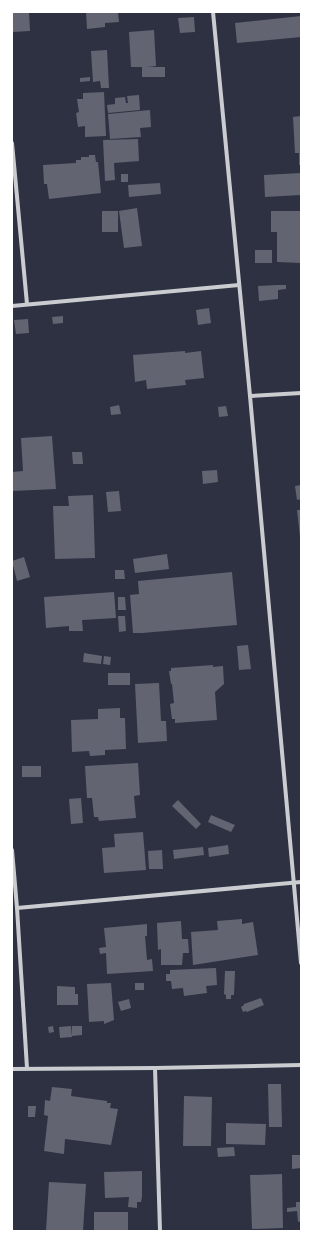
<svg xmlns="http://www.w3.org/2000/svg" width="313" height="1243" font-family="Montserrat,sans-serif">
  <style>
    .building { fill: #626471 }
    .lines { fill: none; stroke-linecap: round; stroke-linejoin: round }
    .minor { stroke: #caccd0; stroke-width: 4 }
  </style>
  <rect width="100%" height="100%" fill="#2d3142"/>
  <!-- building -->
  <g class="building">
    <path d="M12 12H29L30 31 12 32Z"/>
    <path d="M86 12H118L119 22 105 23V27L87 29Z"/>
    <path d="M301 16V37L237 43 235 23Z"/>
    <path d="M194 17 195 32 180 33 178 18Z"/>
    <path d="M154 30 156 66 147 67H165V77H142V67H131L129 32Z"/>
    <path d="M107 50 109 88H101L100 81 93 82 91 51Z"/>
    <path d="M90 77V81L80 82V78Z"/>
    <path d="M104 92 106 136 85 137V126L78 127 76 113 79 112 77 99H83V93Z"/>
    <path d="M139 95 140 110 108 113 107 105 115 104V98L125 97 126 103H128L127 96Z"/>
    <path d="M150 110 151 127 140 128 141 137 110 139 108 114Z"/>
    <path d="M301 116V165H299V153H295L293 117Z"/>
    <path d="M138 139 139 161 114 163 115 180 105 181 103 140Z"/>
    <path d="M89 155H95L96 162H98L101 193 49 199 47 184H44L43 165 76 163V160H81V157H89Z"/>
    <path d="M301 173V195L265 197 264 175Z"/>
    <rect x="121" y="174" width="7" height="8"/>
    <path d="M160 183 161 194 129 197 128 185Z"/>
    <path d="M137 208 142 246 124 248 119 211Z"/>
    <rect x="102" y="211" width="16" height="21"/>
    <path d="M271 211H301V263L277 262V232H271Z"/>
    <rect x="255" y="250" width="17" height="13"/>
    <path d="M277 285H286V289L278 290V299L259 301 258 286Z"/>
    <path d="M209 308 211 323 198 325 196 310Z"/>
    <path d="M63 316V323L53 324 52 317Z"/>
    <path d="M28 319 29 333 16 334 14 320Z"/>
    <path d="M185 351V353L201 351 204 378 185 380 186 385 147 389 146 380 135 382 133 355Z"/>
    <path d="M119 405 121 414 111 415 110 407Z"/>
    <path d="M226 406 228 416 219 417 218 407Z"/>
    <path d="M52 436 56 489 12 491V472L23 471 21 438Z"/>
    <path d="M72 452H82L83 464H73Z"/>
    <path d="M217 470 218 482 203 484 202 471Z"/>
    <path d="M301 485V499L297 500 295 486Z"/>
    <path d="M119 491 121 511 108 512 106 492Z"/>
    <path d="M93 495 95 558 55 559 53 506H69L68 496Z"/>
    <path d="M297 510H301V537H300Z"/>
    <path d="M167 554 169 569 135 573 133 559Z"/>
    <path d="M24 557 30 577 17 581 12 561Z"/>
    <path d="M115 570H124L125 579H115Z"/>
    <path d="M232 572 237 625 142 633H133L130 595 139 594 138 581Z"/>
    <path d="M114 592 116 618 82 620 83 631H69V626L46 628 44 597Z"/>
    <path d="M118 597H125L126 610H118Z"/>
    <path d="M118 616H125L126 631 119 632Z"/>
    <path d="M248 645 251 669 239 670 237 646Z"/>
    <path d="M84 653 102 656 101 664 83 662Z"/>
    <path d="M104 656 111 657 110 665 103 664Z"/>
    <path d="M213 665V667L223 666 224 684 215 692 217 720 175 723V719H172L170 704 174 703 172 684H171L169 671H171V668Z"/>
    <rect x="108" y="673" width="22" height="12"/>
    <path d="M159 683 161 721H166L167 741 138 743 135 684Z"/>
    <path d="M120 708V718H125L126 749 105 750V755L90 756 89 751 72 752 71 720 98 719V709Z"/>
    <path d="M138 763 140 795 134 796 136 818 99 821 98 817H94L92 798H87L85 766Z"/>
    <rect x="22" y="766" width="19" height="11"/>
    <path d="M81 798 83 823 71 824 69 799Z"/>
    <path d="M178 800 201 824 196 829 172 806Z"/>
    <path d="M211 815 235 825 231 832 208 822Z"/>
    <path d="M143 832 146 870 104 873 102 848 115 847 114 834Z"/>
    <path d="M228 845 229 854 209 857 208 848Z"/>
    <path d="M203 847 204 855 174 859 173 850Z"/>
    <path d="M162 850 163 869H149L148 851Z"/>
    <path d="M242 919V924L253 922 258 955 193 965 191 932 218 930 217 921Z"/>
    <path d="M181 921 182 939H188L189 953H183L182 965H161V949L158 950 157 923Z"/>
    <path d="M147 924V936H145L147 960 152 959 153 971 107 974 106 953 100 954 99 948 106 947 104 928Z"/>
    <path d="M216 968 217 985 206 986 207 993 184 996 183 988 172 989 171 981H166V974H170V970Z"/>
    <path d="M225 971H235L234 995H231V999H226V995L224 994Z"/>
    <path d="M111 983 114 1020 104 1024V1021L89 1022 87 984Z"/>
    <rect x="135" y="983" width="9" height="7"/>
    <path d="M57 986 75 987V994H78V1005H57Z"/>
    <path d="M261 998 264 1005 247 1012 246 1011 243 1012 241 1007 244 1005V1004Z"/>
    <path d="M129 999 131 1008 121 1011 118 1002Z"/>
    <path d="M53 1026 54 1032 49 1033 48 1027Z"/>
    <path d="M71 1026 72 1037 60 1038 59 1027Z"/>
    <path d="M72 1026H82V1035L72 1036Z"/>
    <path d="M268 1084H281L282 1127H269Z"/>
    <path d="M52 1087 72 1089 71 1096 107 1101V1103H111L110 1108 118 1109 111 1145 65 1139 64 1154 44 1151 48 1116 44 1115 45 1100 50 1101Z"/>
    <path d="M184 1096 212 1097 211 1146H183Z"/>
    <path d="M28 1106H36L35 1117H28Z"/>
    <path d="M226 1123 266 1124 265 1145 226 1144Z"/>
    <path d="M234 1147 235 1156 218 1157 217 1148Z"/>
    <path d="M292 1155H301V1168L292 1169Z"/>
    <path d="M142 1171V1197L141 1202H137V1208L128 1207 129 1197 105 1198 104 1172Z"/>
    <path d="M282 1174 283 1228 252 1229 250 1175Z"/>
    <path d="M49 1182 86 1184 83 1231H46Z"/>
    <path d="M296 1202H301V1221L298 1222 297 1211 287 1212V1208L296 1207Z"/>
    <rect x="94" y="1212" width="34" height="19"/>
  </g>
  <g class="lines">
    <!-- minor -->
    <g class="minor">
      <path d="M213 12 250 396 301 963"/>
      <path d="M12 143 27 304"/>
      <path d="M12 306 239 285"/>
      <path d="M250 396 301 393"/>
      <path d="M12 850 17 908 27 1068"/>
      <path d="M17 908 301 882"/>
      <path d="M155 1068 160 1231"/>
      <path d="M12 1069 155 1068 301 1065"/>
    </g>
  </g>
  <!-- border -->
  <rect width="313" height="1243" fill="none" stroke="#ffffff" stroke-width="26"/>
</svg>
